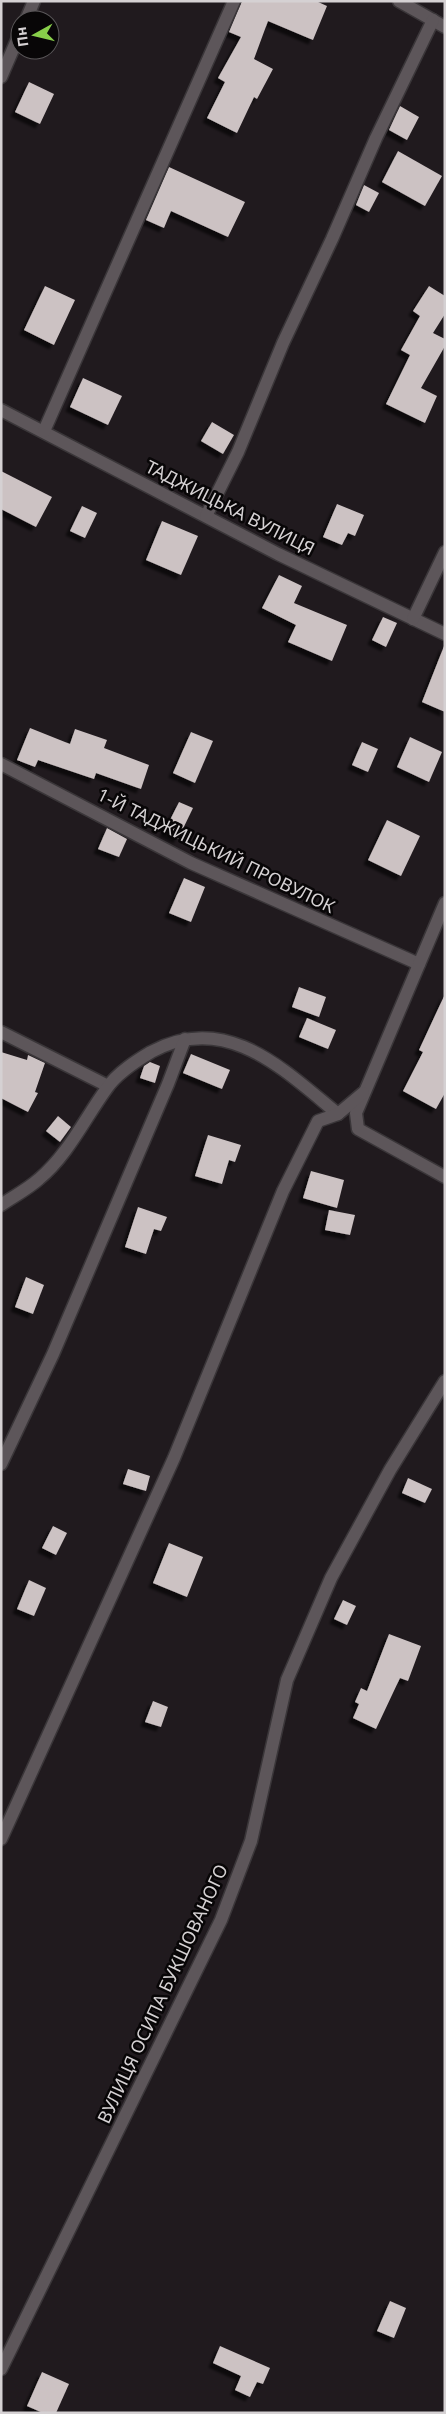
<svg xmlns="http://www.w3.org/2000/svg" width="446" height="2414" font-family="'Noto Sans',sans-serif">
  <style>
    .building { fill: #ccc2c3; filter: url(#shadow) }
    .lines { fill: none; stroke-linecap: round; stroke-linejoin: round }
    .minor-casing { stroke: #3a3639; stroke-width: 15 }
    .minor { stroke: #5d565a; stroke-width: 12 }
    .labels { text-anchor: middle; stroke-width: 5; stroke-linejoin: round; paint-order: stroke }
    .street-label { font-size: 18px; fill: #d5d1d3; stroke: #080607 }
  </style>
  <defs>
    <filter id="shadow"><feDropShadow dx="-4.5" dy="4.5" stdDeviation="1" flood-color="#0009"/></filter>
  </defs>
  <rect width="100%" height="100%" fill="#201a1e"/>
  <!-- building -->
  <g class="building">
    <path d="M242 1H316L327 6 313 40 268 21 254 59 273 69 257 99 254 97 237 133 207 118 225 82 218 78 241 37 229 32Z"/>
    <path d="M29 82 54 94 40 124 15 112Z"/>
    <path d="M400 106 419 117 407 140 389 130Z"/>
    <path d="M398 151 442 176 425 206 382 182Z"/>
    <path d="M169 167 245 202 228 237 171 211 164 228 146 220Z"/>
    <path d="M364 185 379 193 369 212 356 205Z"/>
    <path d="M45 286 75 300 54 345 24 330Z"/>
    <path d="M429 286 445 296V314L433 333 445 339V346L421 388 437 396 425 423 386 404 410 355 401 350 420 316 413 311Z"/>
    <path d="M83 378 122 396 108 425 70 407Z"/>
    <path d="M212 422 234 435 223 454 201 441Z"/>
    <path d="M1 471 52 497 36 527 1 509Z"/>
    <path d="M337 504 364 515 355 536 348 533 342 545 323 537Z"/>
    <path d="M82 506 97 513 85 538 70 531Z"/>
    <path d="M162 521 198 536 181 575 146 560Z"/>
    <path d="M279 575 302 586 294 603 347 625 332 661 288 642 296 625 262 608Z"/>
    <path d="M383 617 397 623 386 647 372 640Z"/>
    <path d="M444 646 445 647V712L422 702Z"/>
    <path d="M30 728 70 744 75 729 107 740 104 748 149 765 141 789 96 773 94 779 38 760 35 767 17 760Z"/>
    <path d="M191 732 213 741 195 783 173 773Z"/>
    <path d="M410 737 442 752 429 782 397 767Z"/>
    <path d="M362 742 378 749 368 772 352 765Z"/>
    <path d="M179 802 193 808 178 839 164 832Z"/>
    <path d="M387 820 420 836 401 876 368 860Z"/>
    <path d="M107 828 127 839 119 857 98 849Z"/>
    <path d="M184 878 205 887 191 922 169 913Z"/>
    <path d="M299 987 326 997 319 1017 292 1007Z"/>
    <path d="M445 994V1093L436 1109 403 1091 423 1052 419 1050Z"/>
    <path d="M307 1018 336 1030 328 1049 299 1037Z"/>
    <path d="M1 1052 27 1060 28 1055 45 1063 35 1092 38 1093 28 1112 1 1098Z"/>
    <path d="M191 1054 230 1070 222 1089 183 1073Z"/>
    <path d="M150 1062 160 1066 155 1083 140 1078 144 1066Z"/>
    <path d="M58 1116 71 1127 60 1142 46 1131Z"/>
    <path d="M208 1135 241 1145 235 1162 229 1160 222 1184 195 1176Z"/>
    <path d="M311 1171 344 1180 337 1208 303 1198Z"/>
    <path d="M138 1207 167 1217 161 1231 154 1229 146 1254 125 1247Z"/>
    <path d="M329 1210 355 1215 350 1235 325 1230Z"/>
    <path d="M26 1277 44 1285 33 1314 15 1307Z"/>
    <path d="M128 1469 150 1476 146 1491 123 1484Z"/>
    <path d="M408 1478 432 1489 425 1503 402 1493Z"/>
    <path d="M53 1526 67 1533 56 1555 42 1548Z"/>
    <path d="M169 1543 203 1557 187 1597 153 1583Z"/>
    <path d="M29 1580 46 1588 34 1616 17 1609Z"/>
    <path d="M343 1600 356 1606 347 1625 334 1619Z"/>
    <path d="M389 1634 421 1646 408 1681 400 1678 376 1729 353 1718 359 1704 355 1702 361 1688 367 1691Z"/>
    <path d="M153 1701 168 1707 161 1727 145 1722Z"/>
    <path d="M390 2301 406 2308 394 2338 377 2331Z"/>
    <path d="M220 2346 270 2368 263 2384 257 2382 250 2397 235 2390 241 2376 213 2363Z"/>
    <path d="M42 2372 69 2384 56 2413H43L27 2406Z"/>
  </g>
  <g class="lines">
    <defs>
      <g id="minor">
        <path d="M399 1 445 27"/>
        <path d="M26 20 34 1"/>
        <path d="M1 77 20 33"/>
        <path d="M1 410 278 554 445 634"/>
        <path d="M44 431 234 1"/>
        <path d="M206 516 238 452 283 343 332 239 376 138 433 20"/>
        <path d="M413 619 445 552"/>
        <path d="M1 764 191 863 419 964"/>
        <path d="M445 903 356 1113 358 1129 445 1177"/>
        <path d="M1 1032 108 1086"/>
        <path d="M1 1205C14 1196 28 1189 39 1179 68 1155 85 1118 107 1088 117 1073 136 1061 151 1052 226 1011 283 1069 338 1114"/>
        <path d="M1 1464 53 1354 168 1084 185 1039"/>
        <path d="M1 1839 174 1458 283 1191 318 1121 338 1114 363 1093"/>
        <path d="M1 2369 221 1920 251 1841 287 1680 331 1578 390 1470 445 1381"/>
      </g>
    </defs>
    <!-- minor casing -->
    <use href="#minor" class="minor-casing"/>
    <!-- minor -->
    <use href="#minor" class="minor"/>
  </g>
  <g class="labels">
    <!-- street labels -->
    <g class="street-label">
      <text transform="translate(230 508) rotate(27)" y="6">ТАДЖИЦЬКА ВУЛИЦЯ</text>
      <text transform="translate(216 851) rotate(26)" y="6">1-Й ТАДЖИЦЬКИЙ ПРОВУЛОК</text>
      <text transform="translate(163 1994) rotate(-65)" y="6">ВУЛИЦЯ ОСИПА БУКШОВАНОГО</text>
    </g>
  </g>
  <!-- border -->
  <rect width="446" height="2414" fill="none" stroke="#d5d1d3" stroke-width="5"/>
  <!-- north arrow -->
  <g transform="translate(35 35) rotate(262)"><circle r="24" fill="#080607" stroke="#5a5759"/>
  <path d="M0-4L9 19L0 12L-9 19Z" fill="#88cf4a"/>
  <text y="-8" font-size="14" font-weight="bold" text-anchor="middle" fill="#d5d1d3">Пн</text>
  </g>
</svg>
